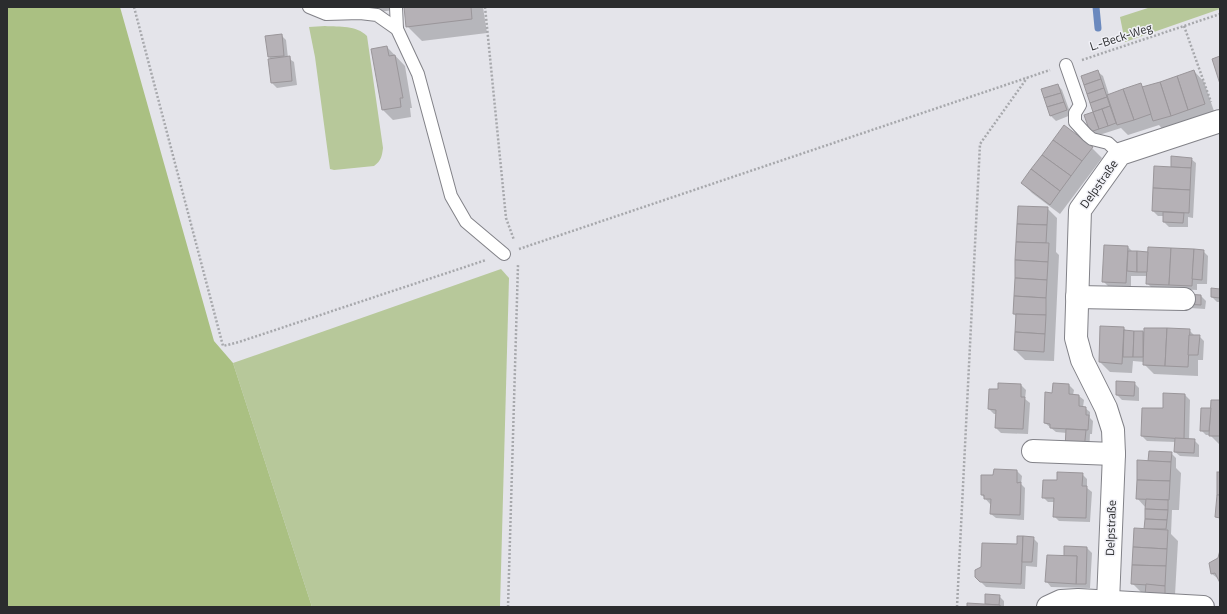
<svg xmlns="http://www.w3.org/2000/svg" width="1227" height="614" font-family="'Titillium Web',sans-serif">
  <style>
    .green { fill: #b7c89a }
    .forest { fill: #aac082 }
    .shadow { fill: #0003 }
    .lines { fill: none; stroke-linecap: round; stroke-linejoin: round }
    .stream { stroke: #6b89be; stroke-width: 7 }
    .building { fill: #b5b1b6; stroke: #9a969a }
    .service-casing { stroke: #828288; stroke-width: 14 }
    .minor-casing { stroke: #828288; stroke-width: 24 }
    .path { stroke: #a7a8ac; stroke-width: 2.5; stroke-dasharray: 2 2; stroke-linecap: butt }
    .service { stroke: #fff; stroke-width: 12 }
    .minor { stroke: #fff; stroke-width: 22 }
    .labels { text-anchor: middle; stroke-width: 3; stroke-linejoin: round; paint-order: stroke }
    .street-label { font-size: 12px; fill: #2b2c2e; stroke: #f1f1f7 }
  </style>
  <rect width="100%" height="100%" fill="#e4e4ea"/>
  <!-- green -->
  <g class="green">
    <path d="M1151 7H1220V9L1125 42 1120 17Z"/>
    <path d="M325 26C340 27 356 25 367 36L383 148C382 156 381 161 374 166L334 170 330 169 315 57 309 27Z"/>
    <path d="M501 269 509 278 500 607H312L233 363Z"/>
  </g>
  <!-- forest -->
  <path class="forest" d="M7 7H120L214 341 233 363 312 607H7Z"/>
  <!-- shadow -->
  <g class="shadow">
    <path d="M329 7H393V10L339 18Z"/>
    <path d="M405 7H483L487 33 422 41 407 26Z"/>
    <path d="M281 35 286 40 288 58 294 62 297 85 277 88 272 83 271 59 269 57 266 37Z"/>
    <path d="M387 47 405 66 412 108H410L411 117 393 120 383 110Z"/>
    <path d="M1194 71 1204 82 1215 114 1164 131 1159 125 1128 135 1121 128 1096 136 1091 132 1094 112 1083 77 1098 72 1103 76 1109 95 1140 84 1144 88Z"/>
    <path d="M1058 85 1062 90 1071 115 1056 121 1051 116 1042 90Z"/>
    <path d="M1092 148 1102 158 1060 214 1032 193 1022 183Z"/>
    <path d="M1191 159 1196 163 1193 218 1188 217V227H1169L1164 222V216H1158L1153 211 1172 168Z"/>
    <path d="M1047 208 1057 218 1056 252 1059 255 1054 361 1025 360 1015 350 1017 317 1014 314Z"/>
    <path d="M1128 247 1133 252 1149 253 1203 251 1208 256 1207 284H1197V290L1152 288 1147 283 1148 276H1131V288L1108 286 1103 281Z"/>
    <path d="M1220 290V302H1217L1212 297Z"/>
    <path d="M1201 296 1206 301 1205 309 1190 308 1185 303Z"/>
    <path d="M1124 328 1127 332H1144L1189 330 1195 336H1199L1204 341 1203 360H1198V376L1154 374 1144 364V362L1133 361 1132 373 1110 372 1100 362Z"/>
    <path d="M1134 383 1139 388V401L1122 400 1117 395Z"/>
    <path d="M999 384 1021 385 1026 390 1025 399 1030 403 1028 434 1001 433 996 428 997 414H994L989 409 998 391Z"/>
    <path d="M1069 385 1074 390 1073 395 1079 396 1084 400 1083 407 1085 408 1090 412V418L1093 421 1092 434H1090L1089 454 1067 433 1056 432 1045 423 1053 394Z"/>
    <path d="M1185 395 1190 400 1189 440H1194L1199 445V457L1180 456 1175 452 1176 442 1147 441 1142 436 1143 409 1164 410Z"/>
    <path d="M1220 401V445L1210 435H1206L1201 430 1212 409Z"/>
    <path d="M1171 453 1176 458V468L1181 473 1179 510H1172L1171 534 1178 541 1175 595 1143 594 1132 583 1147 530 1146 508 1137 498 1151 462Z"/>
    <path d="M1017 471 1022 476 1021 484 1025 488 1024 520 996 518 991 514 992 504H990L982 495 994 476Z"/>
    <path d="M1082 474 1087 479V488L1092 492 1090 522 1059 521 1054 516V502H1048L1043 497 1058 481Z"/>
    <path d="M1018 537 1033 538 1038 543 1037 567 1026 566 1025 589 986 587 976 577 1018 545Z"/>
    <path d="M1065 547 1087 548 1092 553 1090 588 1051 587 1047 582 1065 557Z"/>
    <path d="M1220 554V580L1212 574 1210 563 1218 559Z"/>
    <path d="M986 595 999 596 1004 601V607H968L986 605Z"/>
  </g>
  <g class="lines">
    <!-- stream -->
    <path class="stream" d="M1096 7 1098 28"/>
  </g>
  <!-- building -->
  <g class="building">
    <path d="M404 7H471L472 19 406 27Z"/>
    <path d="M282 34 284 56 268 57 265 36Z"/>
    <path d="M387 46 389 56 395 55 403 98H400L401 107 382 110 371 49Z"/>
    <path d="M290 56 292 81 271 83 268 59Z"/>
    <path d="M1220 56V84L1212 59Z"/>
    <path d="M1098 70 1101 79 1084 85 1081 76Z"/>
    <path d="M1194 70 1205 104 1188 110 1177 76Z"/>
    <path d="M1177 76 1188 110 1171 116 1160 82Z"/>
    <path d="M1101 79 1104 88 1087 94 1084 85Z"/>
    <path d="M1160 82 1171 116 1153 121 1142 87Z"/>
    <path d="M1141 83 1151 114 1134 120 1123 89Z"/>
    <path d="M1058 84 1061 93 1044 98 1041 89Z"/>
    <path d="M1104 88 1107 97 1090 103 1087 94Z"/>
    <path d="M1123 89 1134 120 1117 125 1107 95Z"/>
    <path d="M1061 93 1064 102 1047 107 1044 98Z"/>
    <path d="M1107 97 1110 106 1093 112 1090 103Z"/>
    <path d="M1064 102 1067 110 1050 116 1047 107Z"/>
    <path d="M1110 106 1116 123 1108 126 1102 109Z"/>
    <path d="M1102 109 1108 126 1099 129 1093 112Z"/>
    <path d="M1093 112 1099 129 1090 132 1084 115Z"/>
    <path d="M1064 125 1093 147 1082 161 1053 140Z"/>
    <path d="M1053 140 1082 161 1071 176 1042 155Z"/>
    <path d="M1042 155 1071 176 1060 191 1031 169Z"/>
    <path d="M1171 156 1192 158 1191 168 1171 167Z"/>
    <path d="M1154 166 1191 168 1190 190 1153 188Z"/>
    <path d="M1031 169 1060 191 1050 205 1021 183Z"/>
    <path d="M1153 188 1190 190 1189 213 1152 211Z"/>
    <path d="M1018 206 1048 207 1047 225 1017 224Z"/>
    <path d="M1163 212 1184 213 1183 223 1163 222Z"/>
    <path d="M1017 224 1047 225 1046 243 1016 242Z"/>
    <path d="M1016 242 1049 243 1048 262 1015 260Z"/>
    <path d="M1104 245 1128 246 1126 283 1102 282Z"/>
    <path d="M1148 247 1171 248 1169 285 1146 284Z"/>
    <path d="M1171 248 1194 249 1192 286 1169 285Z"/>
    <path d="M1194 249 1204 250 1202 280 1192 279Z"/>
    <path d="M1128 251H1137V272L1127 271Z"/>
    <path d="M1137 251 1148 252 1147 272H1137Z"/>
    <path d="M1015 260 1048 262 1047 280 1015 278Z"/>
    <path d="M1015 278 1047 280 1046 298 1014 296Z"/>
    <path d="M1211 288 1220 289V298L1211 297Z"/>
    <path d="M1185 294 1201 295V305L1184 304Z"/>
    <path d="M1014 296 1046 298V315L1013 314Z"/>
    <path d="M1016 314 1046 315 1045 334 1015 332Z"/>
    <path d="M1100 326 1124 327 1122 364 1099 362Z"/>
    <path d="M1144 328H1167L1165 366 1143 365Z"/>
    <path d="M1167 328 1190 329 1188 367 1165 366Z"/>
    <path d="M1124 330 1134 331 1133 357H1123Z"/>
    <path d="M1134 331H1143V357H1133Z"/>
    <path d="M1015 332 1045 334 1044 352 1014 350Z"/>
    <path d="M1189 335H1200L1198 355H1188Z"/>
    <path d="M1116 381 1135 382 1134 396 1116 395Z"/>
    <path d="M998 383 1021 384V397H1025L1023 429 995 428 996 410 988 409 989 389H998Z"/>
    <path d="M1053 383 1069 384V394L1079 395V406L1086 407V415H1089L1088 430 1050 428V424L1044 423 1045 392 1052 393Z"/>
    <path d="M1163 393 1185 394 1184 439 1141 436 1142 408H1163Z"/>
    <path d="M1211 400H1220V436H1209Z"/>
    <path d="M1201 408H1211L1209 431H1200Z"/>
    <path d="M1066 429 1086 430 1084 450 1065 449Z"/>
    <path d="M1175 438 1195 439 1194 453 1174 452Z"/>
    <path d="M1149 451 1172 452 1171 462 1148 461Z"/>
    <path d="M1137 460 1171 462 1170 481 1137 480Z"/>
    <path d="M994 469 1017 470V483L1021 482 1020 515 990 514 991 499H984V495H981V475H993Z"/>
    <path d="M1057 472 1083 473 1082 486H1087L1086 518 1053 517 1054 498H1042L1043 480H1057Z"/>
    <rect x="1217" y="472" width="3" height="23"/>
    <path d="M1137 480 1170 481 1169 500 1136 499Z"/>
    <path d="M1217 495H1220V518L1215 517Z"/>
    <path d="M1146 499 1168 500V510L1145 509Z"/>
    <path d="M1145 509 1168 510 1167 520 1145 519Z"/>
    <path d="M1145 519 1167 520 1166 529H1144Z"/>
    <path d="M1134 528 1168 530 1167 549 1133 547Z"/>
    <path d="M1017 536H1023L1021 584 980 582 975 577V570L981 567 982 543 1017 544Z"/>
    <path d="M1023 536 1034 537 1032 562H1022Z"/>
    <path d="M1064 546 1087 547 1086 584H1076L1077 556H1064Z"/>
    <path d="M1133 547 1167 549 1166 566 1132 565Z"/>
    <path d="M1220 550V583L1215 573 1211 574 1209 563 1218 558Z"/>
    <path d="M1047 555 1077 556 1076 584 1045 582Z"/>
    <path d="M1132 565 1166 566 1165 586 1131 584Z"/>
    <path d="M1146 584 1165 586V595H1145Z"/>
    <path d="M985 594 1000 595 999 605 985 604Z"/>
    <path d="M967 603 1000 605V607H967Z"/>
  </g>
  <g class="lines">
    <defs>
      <g id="service">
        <path d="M309 7 326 14 360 13 377 15 397 29 418 74 451 196 466 222 504 254"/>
        <path d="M396 7 397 29"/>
        <path d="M1066 65 1080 105 1075 113V122L1087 135 1092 139 1108 143 1120 154"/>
      </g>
      <g id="minor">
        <path d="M1077 297 1184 299"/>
        <path d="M1033 451 1114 454"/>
        <path d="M1108 602 1114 454 1113 430 1106 408 1082 360 1076 338 1080 210 1120 154 1220 121"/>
        <path d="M1048 607 1061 601 1078 600 1203 607"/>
      </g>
    </defs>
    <!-- service casing -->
    <use href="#service" class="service-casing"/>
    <!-- minor casing -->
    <use href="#minor" class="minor-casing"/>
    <!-- path -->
    <g class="path">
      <path d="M134 7 223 346 239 342 486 260"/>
      <path d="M485 7 506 218 514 240"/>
      <path d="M1184 26 1211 102"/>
      <path d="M1082 60 1220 14"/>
      <path d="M519 249 1050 70"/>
      <path d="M508 607 518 265"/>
      <path d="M957 607 980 144 1027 78"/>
    </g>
    <!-- service -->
    <use href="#service" class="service"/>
    <!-- minor -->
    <use href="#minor" class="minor"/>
  </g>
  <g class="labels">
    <!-- street labels -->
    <g class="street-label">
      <text transform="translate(1121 37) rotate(-18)" y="4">L.-Beck-Weg</text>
      <text transform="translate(1099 184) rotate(-55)" y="4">Delpstraße</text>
      <text transform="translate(1111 528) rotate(-88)" y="4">Delpstraße</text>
    </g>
  </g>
  <!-- border -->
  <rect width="1227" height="614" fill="none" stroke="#2b2c2e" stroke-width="16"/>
</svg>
